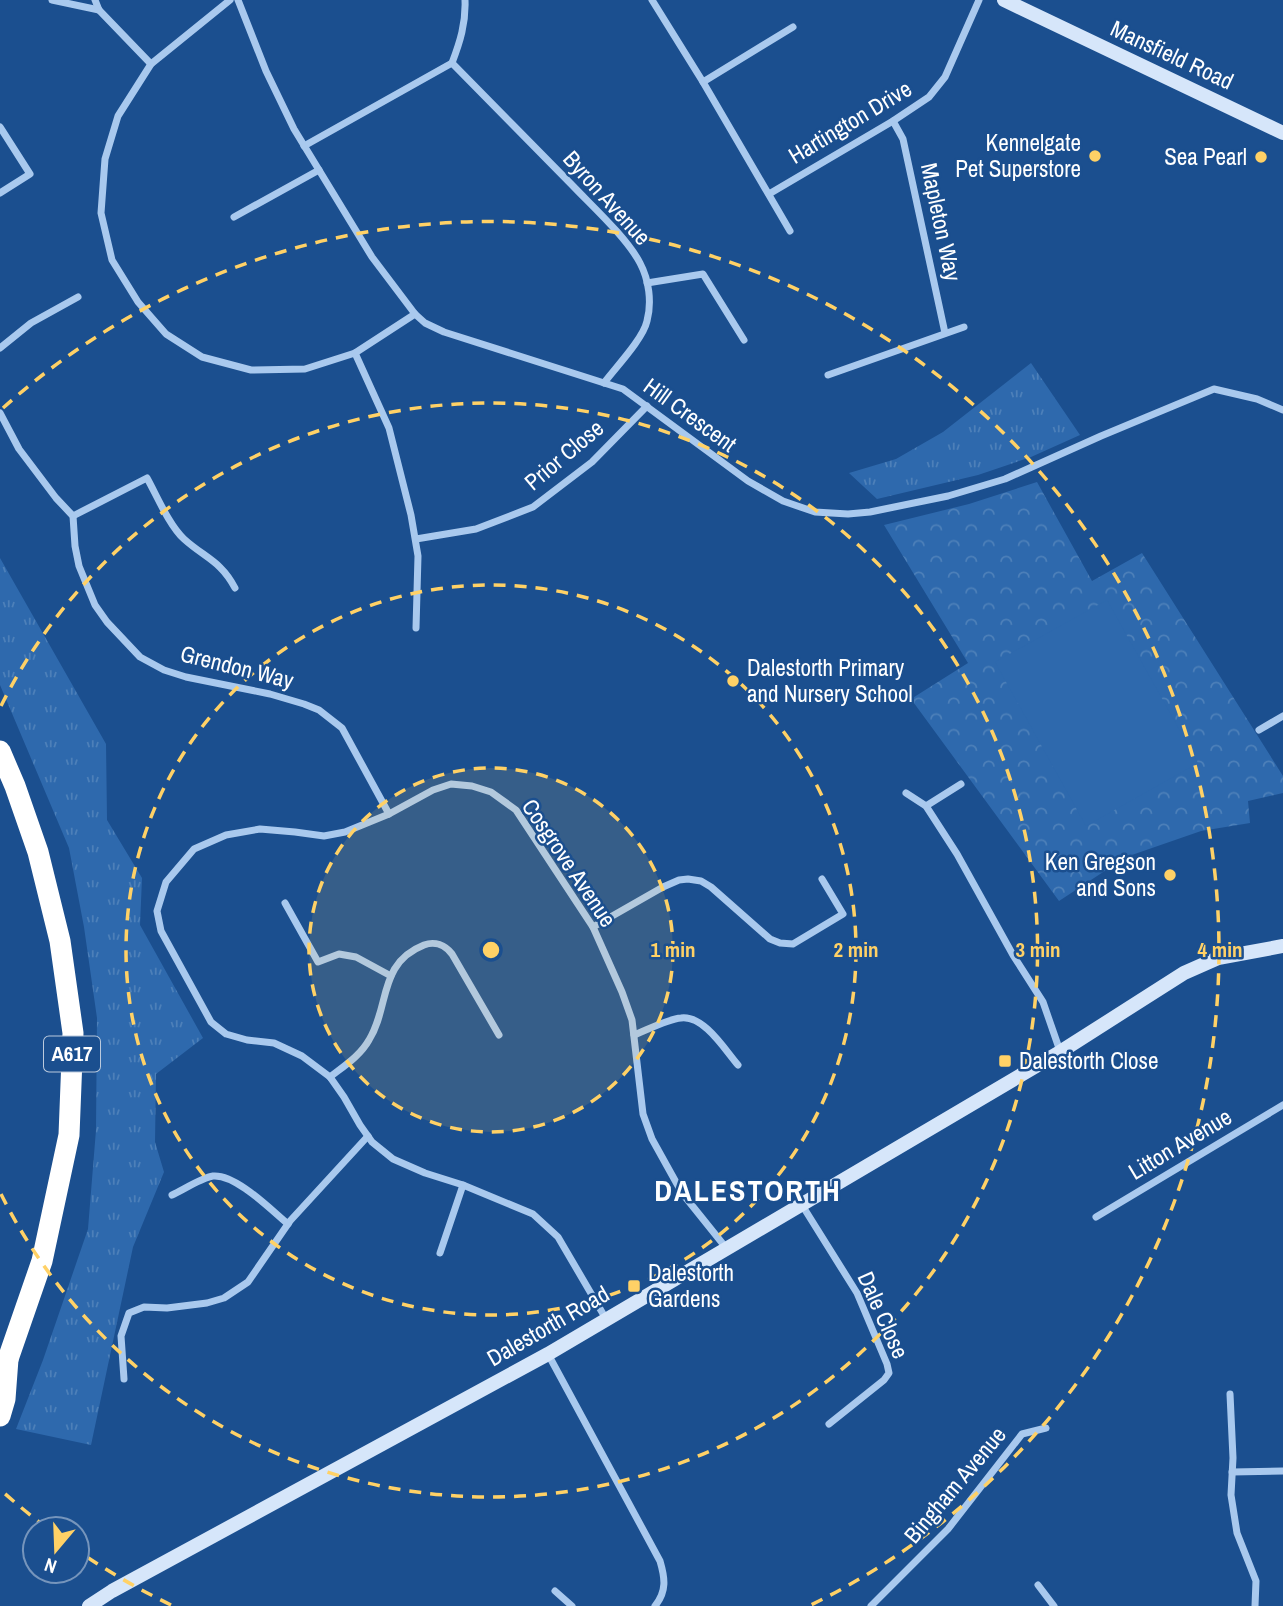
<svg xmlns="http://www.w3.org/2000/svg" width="1283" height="1606" font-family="'Archivo Narrow',sans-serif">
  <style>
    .grass { fill: url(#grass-tufts) }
    .forest { fill: url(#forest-crowns) }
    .garden { fill: #2e69ad }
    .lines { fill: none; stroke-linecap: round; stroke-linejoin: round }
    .street { stroke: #a9c9ee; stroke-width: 7 }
    .secondary { stroke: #d6e6fa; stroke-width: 14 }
    .highway { stroke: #fff; stroke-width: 21 }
    .ring { fill: none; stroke: #ffd166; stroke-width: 3.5; stroke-dasharray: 12 9 }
    .poi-dot { fill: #ffd166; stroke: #1b4f8f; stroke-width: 2.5 }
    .labels { text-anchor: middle; stroke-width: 5; stroke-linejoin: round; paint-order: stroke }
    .shield { fill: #1b4f8f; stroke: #bbcadd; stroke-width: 2 }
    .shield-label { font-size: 21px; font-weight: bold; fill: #fff }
    .street-label { font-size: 23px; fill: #fff; stroke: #1b4f8f }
    .poi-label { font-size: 23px; fill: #fff; stroke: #1b4f8f; text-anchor: end }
    .district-label { font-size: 30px; font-weight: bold; letter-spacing: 2px; fill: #fff; stroke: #1b4f8f }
    .centre { fill: #ffd166; stroke: #1b4f8f; stroke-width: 3.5 }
    .ring-label { font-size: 21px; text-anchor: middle; font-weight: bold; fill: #ffd166; stroke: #1b4f8f; stroke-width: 5; stroke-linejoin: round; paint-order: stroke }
  </style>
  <defs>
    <pattern id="grass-tufts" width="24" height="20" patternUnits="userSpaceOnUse" patternTransform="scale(1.75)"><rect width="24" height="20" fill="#2e69ad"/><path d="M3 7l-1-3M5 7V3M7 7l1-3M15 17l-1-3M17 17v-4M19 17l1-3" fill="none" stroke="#4d80b9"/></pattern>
    <pattern id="forest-crowns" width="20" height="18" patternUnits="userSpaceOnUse" patternTransform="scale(1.75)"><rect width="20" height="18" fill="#2e69ad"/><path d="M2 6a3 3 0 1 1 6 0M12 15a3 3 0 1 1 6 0" fill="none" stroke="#4d80b9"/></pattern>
  </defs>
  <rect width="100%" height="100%" fill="#1b4f8f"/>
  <!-- grass -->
  <g class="grass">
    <path d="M1031 363 1080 435 1031 457 978 475 877 499 849 473 896 459 943 432Z"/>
    <path d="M0 558 106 744 107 820 142 878 140 925 203 1038 156 1074 155 1142 164 1172 133 1247 91 1445 16 1429 43 1360 88 1229 96 1130 97 1018 84 927 69 848 0 685Z"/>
  </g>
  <!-- forest -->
  <path class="forest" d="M1037 482 1092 581 1142 553 1283 776V793L1248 801 1250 823 1201 831 1126 857 1059 901 911 699 968 663 884 525 969 504Z"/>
  <!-- garden -->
  <path class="garden" d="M1107 600 1198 763 1086 826 995 662Z"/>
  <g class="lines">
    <!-- street -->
    <g class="street">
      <path d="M52 0 99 10"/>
      <path d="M95 0 99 10 151 64"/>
      <path d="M230 0 151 64 118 116 105 159 101 213 112 260 138 302 166 334 202 357 251 370 305 369 355 353 415 314"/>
      <path d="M238 0 266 71 294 129 372 257 415 314 425 323 444 332 623 389 748 481 783 501 815 512 848 514 870 512 948 496 1005 479 1101 436 1214 389 1257 399 1283 410"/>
      <path d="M652 0 703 82 790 231"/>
      <path d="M452 63C492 104 533 145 573 186 593 207 627 238 640 263 649 280 652 302 647 321 643 339 616 367 604 383"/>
      <path d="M703 82 793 27"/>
      <path d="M893 121 903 139 945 333"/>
      <path d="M0 127 30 174 0 193"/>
      <path d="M304 146 452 63C460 42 466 23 465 0"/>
      <path d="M769 194 893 121 929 97 945 77 979 0"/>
      <path d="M234 217 319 170"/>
      <path d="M647 283 703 274 744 340"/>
      <path d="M0 348 31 323 78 297"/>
      <path d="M355 353 389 428 411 515 418 556 416 628"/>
      <path d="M828 375 964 327"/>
      <path d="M0 413 19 449 56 498 73 516 75 546 79 566 95 605 107 622 140 657 164 670 186 677 270 694 304 704 319 710 342 728 389 814"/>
      <path d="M73 516 147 478C157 496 169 525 184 539 205 558 221 561 235 588"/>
      <path d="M416 539 476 529 533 507 592 462 647 406"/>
      <path d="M1259 730 1283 716"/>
      <path d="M906 793 926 806 957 854 1013 955 1043 1002 1060 1051"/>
      <path d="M926 806 961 784"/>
      <path d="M285 903 318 962 339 954 356 957 391 976"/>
      <path d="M593 927 663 887 679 880 688 879 701 881 711 887 770 939 780 943 793 944 843 914 822 879"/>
      <path d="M634 1035C647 1030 668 1019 681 1018 704 1015 725 1050 738 1065"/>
      <path d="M330 1077C344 1066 360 1056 369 1040 390 1006 378 963 424 945 435 941 445 945 452 954L499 1035"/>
      <path d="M172 1195C183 1190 201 1178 213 1176 236 1174 271 1210 288 1224"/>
      <path d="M802 1205 857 1293 887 1364 889 1373 884 1380 829 1424"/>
      <path d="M1096 1217 1283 1105"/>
      <path d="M440 1253 463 1185"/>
      <path d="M606 1319 558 1237 533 1214 463 1185 425 1173 393 1159 372 1142 360 1125 344 1097 330 1077 302 1056 274 1043 247 1040 226 1034 211 1022 161 931 157 911 166 882 194 849 226 835 260 829 295 832 324 836 345 832 389 814 433 790 451 784 472 786 491 792 516 810 593 927 622 992 632 1020 643 1114 652 1139 682 1193 727 1249"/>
      <path d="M548 1354 660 1561C665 1578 667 1591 655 1606"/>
      <path d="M124 1379 121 1336 129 1313 144 1307 167 1308 207 1303 224 1298 248 1282 290 1221 368 1136"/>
      <path d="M1230 1394 1233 1458 1231 1495 1237 1533 1256 1581 1255 1606"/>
      <path d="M1232 1472 1283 1471"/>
      <path d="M1038 1585 1054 1606"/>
      <path d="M555 1591 572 1606"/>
      <path d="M871 1606 948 1529 1022 1434 1046 1428"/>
    </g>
    <!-- secondary -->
    <g class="secondary">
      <path d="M1004 0 1283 133"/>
      <path d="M89 1606 112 1591 548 1354 1060 1052 1184 973 1218 958 1283 946"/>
    </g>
    <!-- highway -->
    <g class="highway">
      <path d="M0 751 15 786 38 852 60 941 73 1033 69 1135 42 1261 8 1359 0 1371"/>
      <path d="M0 1416 5 1399 8 1359"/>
    </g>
  </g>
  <!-- distance rings -->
  <circle cx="491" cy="950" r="182" fill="#ffd166" fill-opacity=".12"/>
  <g class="ring">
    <circle cx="491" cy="950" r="182"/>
    <circle cx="491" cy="950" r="365"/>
    <path d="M1 706A547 547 0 1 1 1 1194"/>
    <path d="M171 1605A729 729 0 0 1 78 1551M47 1528A729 729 0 0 1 3 1492M3 408A729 729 0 1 1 811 1605"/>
  </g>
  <!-- markers -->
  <g class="poi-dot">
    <circle cx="1095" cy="156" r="7"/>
    <circle cx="1261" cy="157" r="7"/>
    <circle cx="733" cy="681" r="7"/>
    <circle cx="1170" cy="875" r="7"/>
    <rect x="998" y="1054" width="14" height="14" rx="3.5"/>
    <rect x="627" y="1279" width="14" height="14" rx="3.5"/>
  </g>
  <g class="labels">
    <!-- shield labels -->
    <rect class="shield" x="44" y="1036.5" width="56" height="35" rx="5"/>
    <g class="shield-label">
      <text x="72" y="1061">A617</text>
    </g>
    <!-- street labels -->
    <g class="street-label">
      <text transform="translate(1172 55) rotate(25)" y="8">Mansfield Road</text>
      <text transform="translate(850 122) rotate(-31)" y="8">Hartington Drive</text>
      <text transform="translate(607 198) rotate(48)" y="8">Byron Avenue</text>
      <text transform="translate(941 222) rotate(78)" y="8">Mapleton Way</text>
      <text transform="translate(690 415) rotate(36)" y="8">Hill Crescent</text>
      <text transform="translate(564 455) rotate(-40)" y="8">Prior Close</text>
      <text transform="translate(237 667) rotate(14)" y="8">Grendon Way</text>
      <text transform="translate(569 863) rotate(56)" y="8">Cosgrove Avenue</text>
      <text transform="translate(1180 1144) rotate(-31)" y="8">Litton Avenue</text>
      <text transform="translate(883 1315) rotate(66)" y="8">Dale Close</text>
      <text transform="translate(548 1326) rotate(-30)" y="8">Dalestorth Road</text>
      <text transform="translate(955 1485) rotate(-50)" y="8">Bingham Avenue</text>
    </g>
    <!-- poi labels -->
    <g class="poi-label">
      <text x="1081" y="151">Kennelgate<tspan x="1081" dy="26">Pet Superstore</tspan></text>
      <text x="1247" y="165">Sea Pearl</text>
      <text x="747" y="676" text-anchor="start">Dalestorth Primary<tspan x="747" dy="26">and Nursery School</tspan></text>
      <text x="1156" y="870">Ken Gregson<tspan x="1156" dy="26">and Sons</tspan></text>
      <text x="1019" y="1069" text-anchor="start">Dalestorth Close</text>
      <text x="648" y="1281" text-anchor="start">Dalestorth<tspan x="648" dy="26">Gardens</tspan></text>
    </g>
    <!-- district labels -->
    <g class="district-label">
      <text x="748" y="1201">DALESTORTH</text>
    </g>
  </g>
  <circle cx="491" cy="950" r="10" class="centre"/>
  <g class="ring-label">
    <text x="673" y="957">1 min</text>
    <text x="856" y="957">2 min</text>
    <text x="1038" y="957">3 min</text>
    <text x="1220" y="957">4 min</text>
  </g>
  <!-- north arrow -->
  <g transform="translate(56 1550) rotate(199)"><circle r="33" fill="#1b4f8f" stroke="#7695bc" stroke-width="2"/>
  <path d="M0-5L12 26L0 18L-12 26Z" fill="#ffd166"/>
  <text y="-10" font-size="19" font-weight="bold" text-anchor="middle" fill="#ffffff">N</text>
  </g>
</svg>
